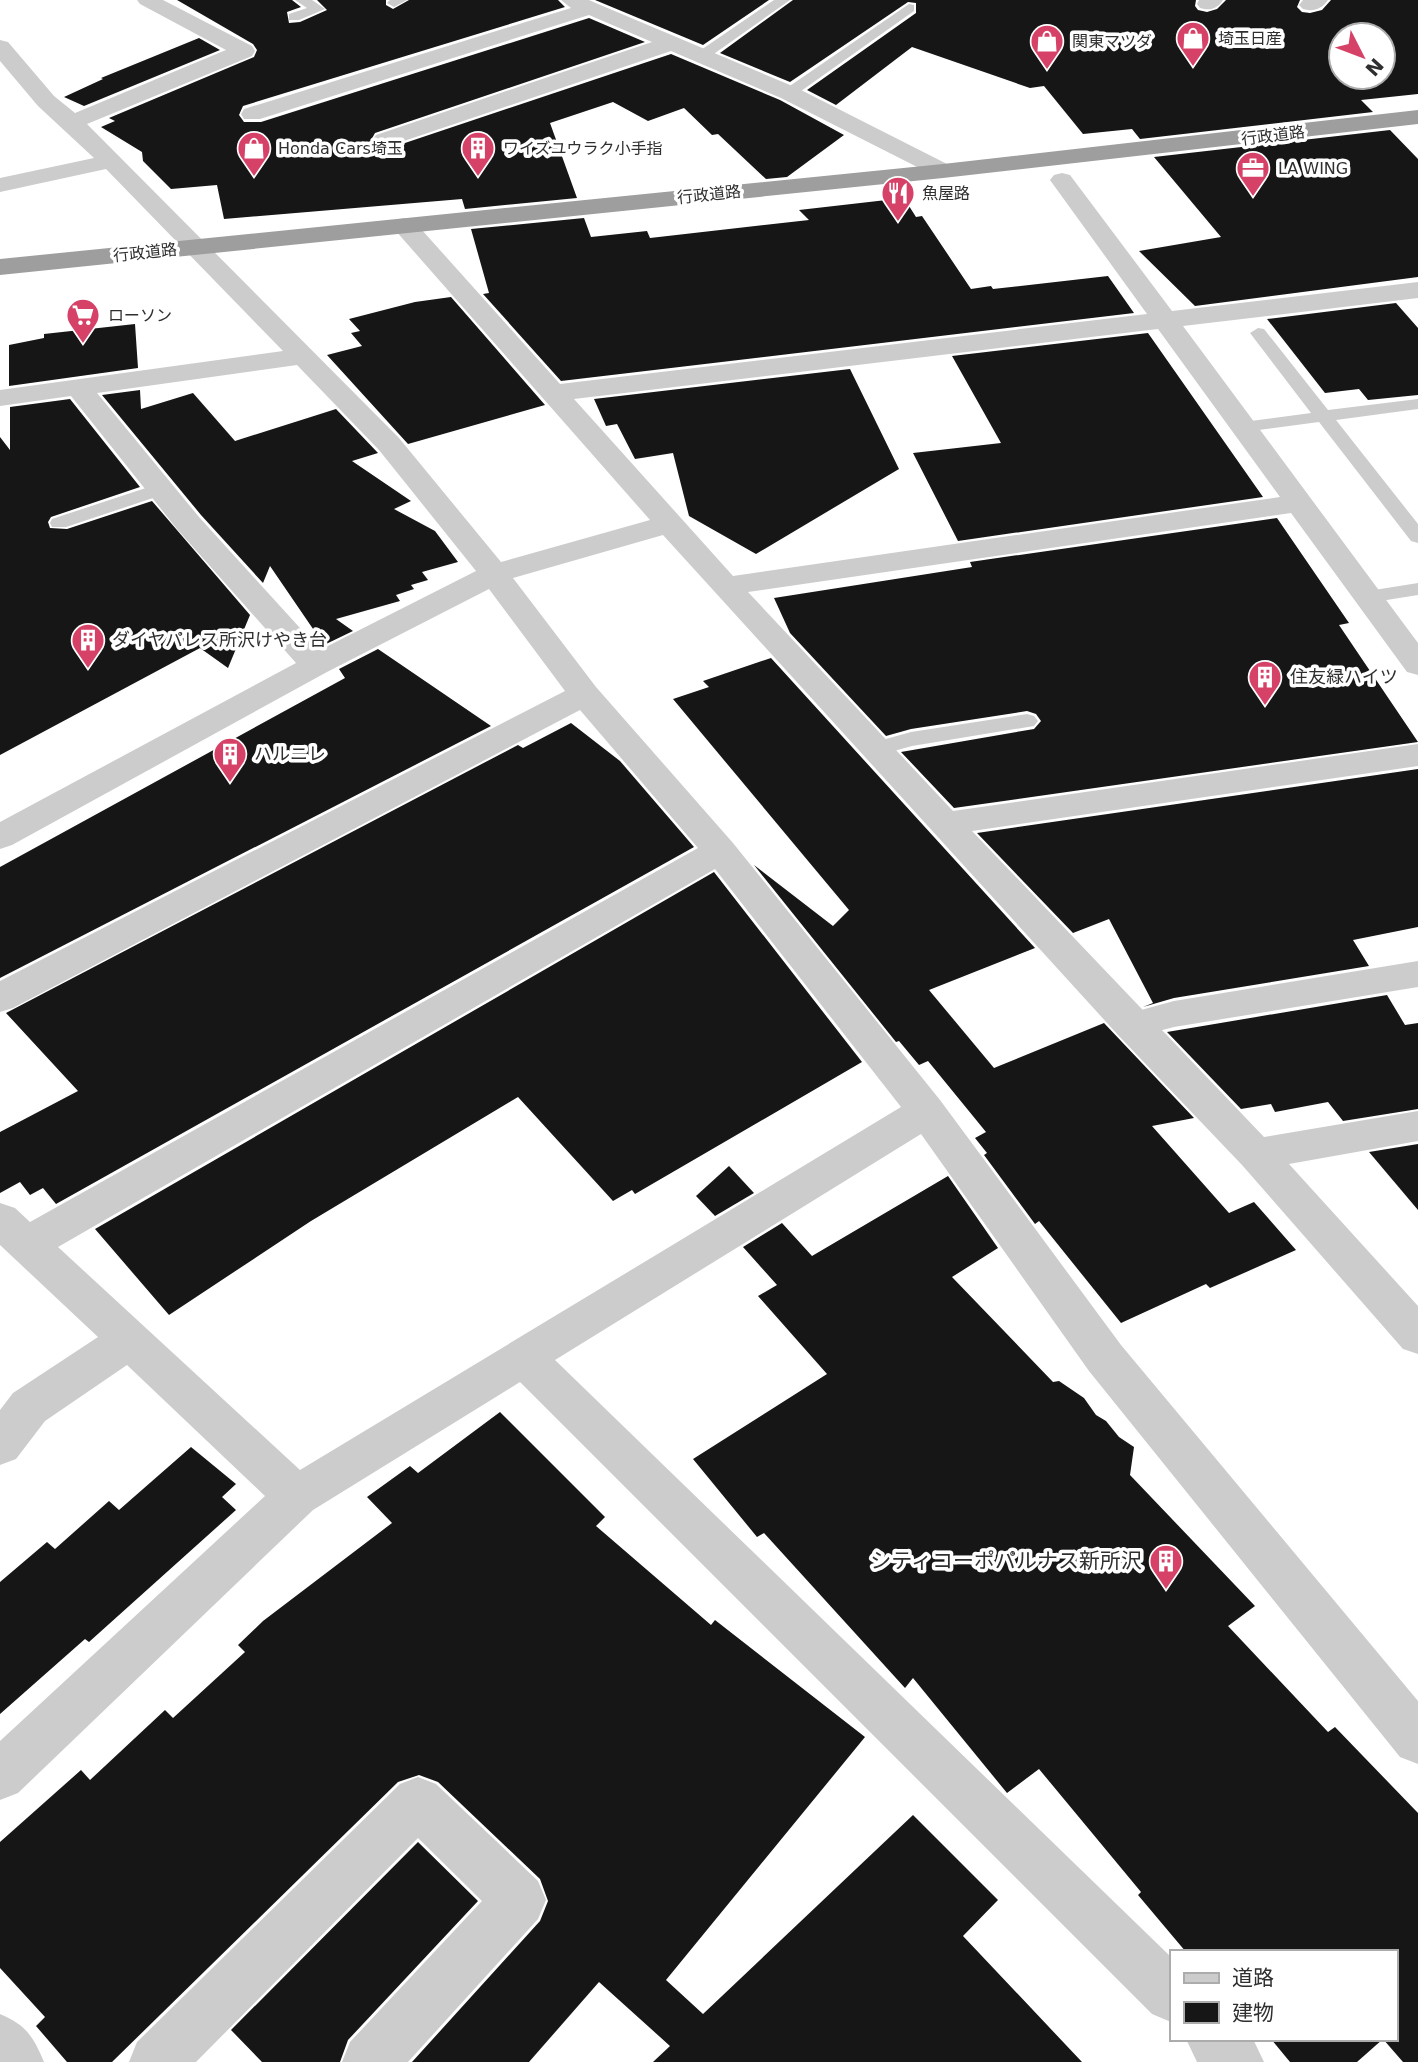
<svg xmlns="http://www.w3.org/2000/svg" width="1418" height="2062" font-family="'DejaVu Sans','Noto Sans JP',sans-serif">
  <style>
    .building { fill: #161616; fill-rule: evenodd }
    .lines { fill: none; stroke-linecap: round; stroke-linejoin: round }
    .service { fill: #ccc; fill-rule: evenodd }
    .pedestrian { fill: #ccc; fill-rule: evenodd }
    .minor { fill: #ccc; fill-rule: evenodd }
    .trunk { fill: #9e9e9e; fill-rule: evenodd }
    .labels { text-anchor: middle; stroke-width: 7; stroke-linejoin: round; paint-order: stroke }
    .far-poi-label { font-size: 16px; fill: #2f2f2f; stroke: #fff; text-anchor: start }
    .far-street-label { font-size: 16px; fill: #2f2f2f; stroke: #fff }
    .poi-label { font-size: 18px; fill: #2f2f2f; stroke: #fff; text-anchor: start }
    .near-poi-label { font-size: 21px; fill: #2f2f2f; stroke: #fff; text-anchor: end }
  </style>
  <rect width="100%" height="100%" fill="#fff"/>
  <!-- building -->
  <g class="building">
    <path d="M177 0H292L301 7 287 12 289 23 300 22 327 10 317 0H386V5L393 9 409 0H558L565 7 243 106 239 115 244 122H261L589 18 645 42 375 133 370 142 376 148 393 147 671 54 780 100 844 135 787 177 766 179 718 134 712 135 684 108 648 121 613 102 550 123 577 198 465 209 462 199 224 219 217 185 171 189 143 161 142 152 101 127 115 121 109 118 254 57 257 50 253 44Z"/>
    <path d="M595 0H769L703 45Z"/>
    <path d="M793 0H1196L1195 6 1198 10 1207 12 1217 9 1226 0H1300L1297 7 1302 12 1310 13 1322 10 1331 0H1418V94L1361 100 1373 112 1140 139 1132 129 1083 134 1044 86 1030 88 912 47 836 105 807 90 916 13V3L908 2 790 82 720 53ZM1341 35H1383V77H1341Z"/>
    <path d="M199 38 220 50 84 106 64 97 103 79 101 78Z"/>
    <path d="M1390 130 1418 159V277L1195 306 1139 251 1221 237 1154 157Z"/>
    <path d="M904 198 916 217 922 216 971 289 991 286 993 289 1108 276 1134 313 561 381 483 294 489 293 471 229 584 218 591 237 647 231 650 238 809 220 799 210Z"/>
    <path d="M451 297 545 405 408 444 327 355 362 346 351 333 360 331 349 319 415 302Z"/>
    <path d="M1396 303 1418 328V395L1368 400 1359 389 1325 393 1267 319Z"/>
    <path d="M135 324 138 368 9 386V345L44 338V334Z"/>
    <path d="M1148 333 1263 497 958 541 913 453 1001 443 952 356Z"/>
    <path d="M850 369 899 469 756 554 689 516 673 453 635 459 617 424 606 426 594 399Z"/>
    <path d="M140 390 141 409 193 393 235 441 336 409 378 453 352 461 411 501 394 509 435 531 458 562 422 572 428 580 411 585 414 589 396 595 400 601 336 619 353 631 324 645 270 566 263 583 201 515 102 395Z"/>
    <path d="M70 399 140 487 51 517 48 522 50 528 67 529 152 501 250 615 228 668 200 648 0 755V437L10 450V407Z"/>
    <path d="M1277 518 1349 623 1339 625 1418 742 954 808 901 752 1034 729 1041 721 1036 714 1027 711 911 729 886 736 790 633 774 598 972 567 970 562Z"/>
    <path d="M378 649 491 726 0 978V867L345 678 339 669Z"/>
    <path d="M771 658 1035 948 929 990 994 1068 1104 1023 1194 1118 1152 1126 1229 1213 1254 1202 1296 1250 1210 1288 1206 1284 1121 1323 1039 1221 1035 1224 984 1155 987 1153 975 1138 986 1132 928 1061 919 1065 899 1041 896 1042 754 865 833 926 849 910 673 699 709 687 703 681Z"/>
    <path d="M571 723 620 761 694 847 56 1204 43 1188 30 1195 20 1182 0 1193V1132L78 1091 6 1013 518 745 523 748Z"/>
    <path d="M1418 769V927L1353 940 1369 966 1174 998 1143 1007 1153 1003 1109 919 1073 933 977 833Z"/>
    <path d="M714 872 862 1062 635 1194 632 1190 613 1201 518 1097 311 1221 169 1315 95 1229Z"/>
    <path d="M1387 995 1405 1025 1418 1023V1109L1343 1121 1328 1102 1275 1112 1271 1104 1241 1109 1167 1032Z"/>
    <path d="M1418 1144V1210L1369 1152Z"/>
    <path d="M729 1166 754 1193 715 1216 696 1196Z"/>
    <path d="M948 1176 998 1248 952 1277 1053 1382 1059 1381 1084 1398 1096 1415 1106 1421 1119 1437 1134 1447 1130 1475 1255 1606 1228 1626 1328 1732 1335 1727 1418 1813V2062H1403L1383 2039H1395V1952H1186L1138 1895 1141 1892 1039 1769 1007 1793 913 1678 905 1688 764 1533 757 1537 693 1459 827 1374 758 1296 777 1285 743 1247 782 1223 812 1256Z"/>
    <path d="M500 1412 605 1517 596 1526 711 1625 715 1620 865 1737 666 1980 703 2014 913 1815 998 1900 963 1936 1082 2062H653L670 2046 599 1982 529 2062H412L540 1921 548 1901 540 1879 438 1782 419 1775 398 1782 112 2062H67L36 2026 45 2017 0 1968V1842L81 1770 90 1780 165 1710 173 1718 245 1652 238 1645 263 1621 392 1523 367 1497 410 1466 418 1473Z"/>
    <path d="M191 1447 236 1484 222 1497 236 1510 89 1642 85 1639 0 1714V1582L47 1542 55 1549 109 1501 119 1510Z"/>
    <path d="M418 1842 478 1901 348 2040 340 2062H262L231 2030Z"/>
    <path d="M1271 2039H1383L1357 2062H1290Z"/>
  </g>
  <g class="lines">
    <!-- service -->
    <g class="service">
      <path d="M295 0H312L325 9 299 20H289V14L307 8Z"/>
      <path d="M390 0H407L394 7 387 3Z"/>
      <path d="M774 0H790L708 58H698V52Z"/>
      <path d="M909 4 914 5V11L794 96H784V90Z"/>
      <path d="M1258 328 1264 329 1328 410 1418 399V409L1336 420 1418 524V543L1411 541 1319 422 1243 432 1237 431 1234 427 1243 422 1311 413 1250 333Z"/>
      <path d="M161 483 170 489 168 493 66 527H52L50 523 52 519Z"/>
      <path d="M1418 583V595L1368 603 1361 601 1358 597 1361 593 1368 591Z"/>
      <path d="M1027 714 1034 716 1038 721 1034 726 912 746 876 756 868 754 865 749 868 744 911 732Z"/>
    </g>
    <!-- pedestrian -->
    <path class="pedestrian" d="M1418 961V987L1174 1027 1132 1038 1119 1034 1114 1025 1119 1016 1174 1001Z"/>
    <!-- minor -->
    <g class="minor">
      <path d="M137 0H163L252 46 255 51 252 56 87 124 399 438 501 562 650 520 395 230 392 225 395 220 404 218 413 220 560 384 1147 314 1050 180 1054 175 1062 173 1070 175 1172 311 1418 282V298L1183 326 1418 643V675L1407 672 1291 513 748 592 953 811 1418 744V766L972 831 1264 1137 1418 1111V1141L1289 1164 1418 1306V1354L1403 1349 1242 1165 1118 1035 663 535 513 578 596 687 733 843 940 1100 1121 1345 1418 1701V1764L1400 1757 1089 1371 921 1134 555 1360 1171 1957V2022L1152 2014 520 1382 313 1510 18 1793 0 1800V1741L265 1496 127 1365 45 1421 16 1459 0 1465V1410L13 1393 98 1337 0 1245V1203L15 1208 30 1222 698 848 580 710 13 1008 0 1012V981L565 691 489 589 327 672 12 845 0 849V822L296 663 177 529 71 396 0 406V390L283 351 106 169 0 192V178L94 158 38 106 0 61V40L8 42 54 96 75 113 226 50 140 4ZM1158 329 1280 497 733 576 574 399ZM297 365 379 450 476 571 320 650 199 517 97 393ZM715 869 901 1107 300 1470 58 1247Z"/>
      <path d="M561 0H589L598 4 797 88 951 166 955 171 951 176H935L781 98 671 51 392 145H376L372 140 376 135 652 42 589 15 260 119H244L241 114 244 109 571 8Z"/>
      <path d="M1199 0H1223C1217 9 1210 11 1200 8L1197 4Z"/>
      <path d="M1303 0H1328C1322 9 1313 12 1303 9L1299 5Z"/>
      <path d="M418 1777 436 1784 538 1881 546 1900 538 1919 408 2062H342L350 2042 482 1901 418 1838 196 2062H129L137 2042 400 1784Z"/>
      <path d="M0 2014C26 2025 33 2036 44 2062H0Z"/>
      <path d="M1186 2039H1253L1264 2062H1197Z"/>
    </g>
    <!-- trunk -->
    <path class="trunk" d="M1418 110V124L943 178 0 275V259L943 164Z"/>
  </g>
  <!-- icons -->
  <defs>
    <symbol id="shop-pin" viewBox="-11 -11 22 30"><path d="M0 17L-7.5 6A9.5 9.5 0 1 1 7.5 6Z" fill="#d64267" stroke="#fff"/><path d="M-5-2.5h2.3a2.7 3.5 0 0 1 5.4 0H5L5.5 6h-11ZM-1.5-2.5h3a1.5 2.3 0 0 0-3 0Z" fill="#fff"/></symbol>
    <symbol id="building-pin" viewBox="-11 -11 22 30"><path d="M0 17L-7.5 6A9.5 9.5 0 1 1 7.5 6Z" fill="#d64267" stroke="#fff"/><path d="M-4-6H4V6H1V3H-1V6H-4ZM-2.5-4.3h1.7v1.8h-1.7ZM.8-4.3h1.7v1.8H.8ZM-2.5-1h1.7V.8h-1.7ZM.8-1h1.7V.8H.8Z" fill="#fff"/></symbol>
    <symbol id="office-pin" viewBox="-11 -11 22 30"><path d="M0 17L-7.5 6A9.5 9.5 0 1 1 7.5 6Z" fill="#d64267" stroke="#fff"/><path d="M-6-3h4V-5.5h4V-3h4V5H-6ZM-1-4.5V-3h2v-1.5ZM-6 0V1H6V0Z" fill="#fff"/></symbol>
    <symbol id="restaurant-pin" viewBox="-11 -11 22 30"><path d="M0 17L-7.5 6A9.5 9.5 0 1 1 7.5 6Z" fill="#d64267" stroke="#fff"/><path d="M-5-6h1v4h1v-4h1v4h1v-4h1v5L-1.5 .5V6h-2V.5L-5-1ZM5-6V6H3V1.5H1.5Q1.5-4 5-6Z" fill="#fff"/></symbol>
    <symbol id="supermarket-pin" viewBox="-11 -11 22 30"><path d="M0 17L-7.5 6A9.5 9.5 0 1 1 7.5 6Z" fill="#d64267" stroke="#fff"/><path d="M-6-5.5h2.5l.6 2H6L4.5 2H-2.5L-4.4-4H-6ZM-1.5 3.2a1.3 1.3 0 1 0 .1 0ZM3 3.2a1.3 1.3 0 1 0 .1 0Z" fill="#fff"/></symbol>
  </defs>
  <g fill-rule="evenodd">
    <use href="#shop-pin" x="1174" y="19" width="38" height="52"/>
    <use href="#shop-pin" x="1028" y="22" width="38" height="52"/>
    <use href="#shop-pin" x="235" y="129" width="38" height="52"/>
    <use href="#building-pin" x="459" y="129" width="38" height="52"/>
    <use href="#office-pin" x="1234" y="149" width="38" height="52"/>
    <use href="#restaurant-pin" x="879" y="174" width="38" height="52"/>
    <use href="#supermarket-pin" x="64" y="296" width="38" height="52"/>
    <use href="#building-pin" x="69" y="621" width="38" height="52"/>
    <use href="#building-pin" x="1246" y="658" width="38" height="52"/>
    <use href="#building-pin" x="211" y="735" width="38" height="52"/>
    <use href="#building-pin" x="1147" y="1542" width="38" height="52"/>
  </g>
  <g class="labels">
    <!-- far-poi labels -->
    <g class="far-poi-label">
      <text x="1218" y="44">埼玉日産</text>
      <text x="1072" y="47">関東マツダ</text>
      <text x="278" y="154">Honda Cars埼玉</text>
      <text x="503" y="154">ワイズユウラク小手指</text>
      <text x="1278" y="174">LA WING</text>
      <text x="922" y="199">魚屋路</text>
      <text x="108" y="321">ローソン</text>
    </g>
    <!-- far-street labels -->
    <g class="far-street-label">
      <text transform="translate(1273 135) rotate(-7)" y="6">行政道路</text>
      <text transform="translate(709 194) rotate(-6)" y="6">行政道路</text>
      <text transform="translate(145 252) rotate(-6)" y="6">行政道路</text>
    </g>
    <!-- poi labels -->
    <g class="poi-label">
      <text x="112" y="646">ダイヤパレス所沢けやき台</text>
      <text x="1290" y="683">住友緑ハイツ</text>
      <text x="254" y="760">ハルニレ</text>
    </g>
    <!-- near-poi labels -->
    <g class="near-poi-label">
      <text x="1142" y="1568">シティコーポパルナス新所沢</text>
    </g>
  </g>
  <!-- legend -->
  <rect x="1170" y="1950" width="228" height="91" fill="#ffffff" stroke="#acacac" stroke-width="2"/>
  <rect x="1184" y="1973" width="35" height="10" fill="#cccccc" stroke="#acacac" stroke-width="2"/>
  <text x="1232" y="1985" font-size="21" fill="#2f2f2f">道路</text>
  <rect x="1184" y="2002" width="35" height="21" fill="#161616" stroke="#acacac" stroke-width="2"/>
  <text x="1232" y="2020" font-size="21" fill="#2f2f2f">建物</text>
  <!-- north arrow -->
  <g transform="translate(1362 56) rotate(132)"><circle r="33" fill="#ffffff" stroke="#acacac" stroke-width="2"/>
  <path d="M0-5L12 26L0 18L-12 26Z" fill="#d64267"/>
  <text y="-10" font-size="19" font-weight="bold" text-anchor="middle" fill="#2f2f2f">N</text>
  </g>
</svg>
